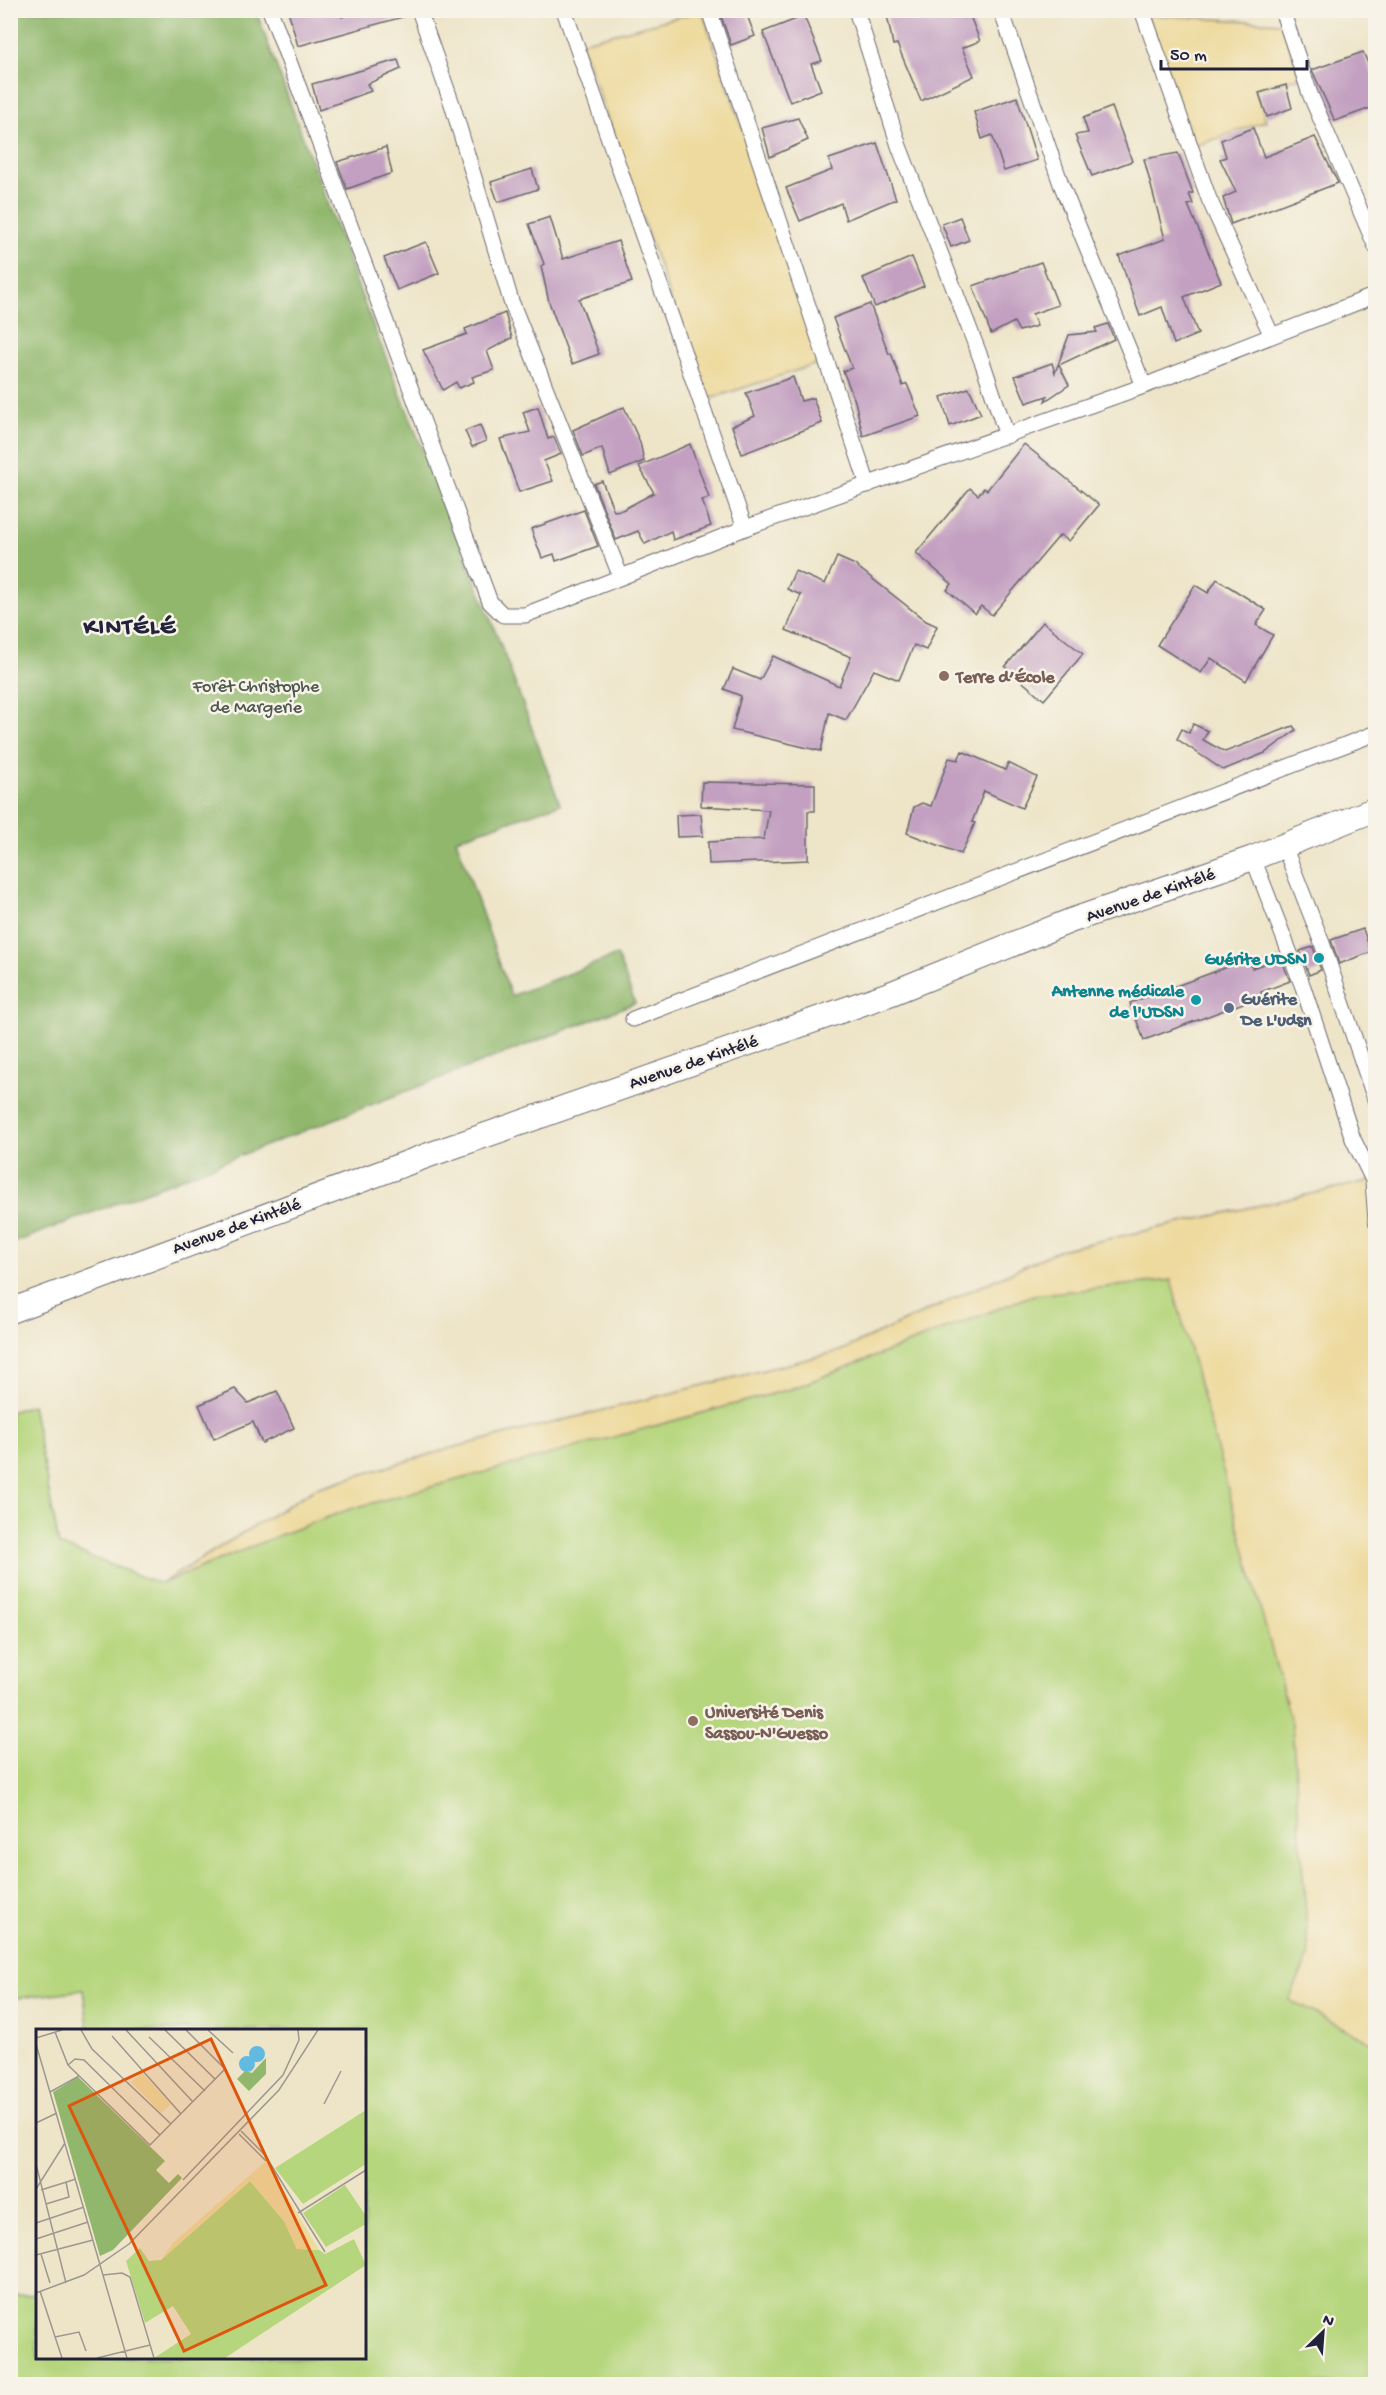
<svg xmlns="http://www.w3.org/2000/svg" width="1386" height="2395" font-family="'Gochi Hand',sans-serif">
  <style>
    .green { fill: #b6d67d; stroke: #6c7c5c; stroke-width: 1.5 }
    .forest { fill: #90b76c; stroke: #596c54; stroke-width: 1.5 }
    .sand { fill: #eeda9e; stroke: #887e6c; stroke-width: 1.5 }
    .building { fill: #c3a0c1 }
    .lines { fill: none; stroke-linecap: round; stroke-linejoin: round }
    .minor-casing { stroke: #69666d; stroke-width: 17 }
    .primary-casing { stroke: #69666d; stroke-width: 26 }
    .minor { stroke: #fff; stroke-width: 15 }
    .primary { stroke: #fff; stroke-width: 24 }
    .education-dot { fill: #8d6e63; stroke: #f7f3e8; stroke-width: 2 }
    .culture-dot { fill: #0f9aa8; stroke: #f7f3e8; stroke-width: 2 }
    .service-dot { fill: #5c6f8a; stroke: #f7f3e8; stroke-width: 2 }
    .labels { text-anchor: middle; stroke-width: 5; stroke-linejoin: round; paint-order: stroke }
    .education-label { font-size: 18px; font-weight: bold; fill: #785e54; stroke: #f7f3e8; text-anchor: start }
    .park-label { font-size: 18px; fill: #4e584f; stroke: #f7f3e8 }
    .street-label { font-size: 18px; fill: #22223b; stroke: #f7f3e8 }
    .culture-label { font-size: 18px; font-weight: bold; fill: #0d838f; stroke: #f7f3e8; text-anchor: end }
    .service-label { font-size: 18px; font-weight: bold; fill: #4e5e75; stroke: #f7f3e8; text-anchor: start }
    .district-label { font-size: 24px; font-weight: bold; letter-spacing: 1.5px; fill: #22223b; stroke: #f7f3e8 }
    .inset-road { fill: none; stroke: #9c9790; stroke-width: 1.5 }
    .view { fill: #de560e; fill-opacity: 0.15; stroke: #de560e; stroke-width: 3 }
    .inset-edge { fill: none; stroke: #22223b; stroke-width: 3 }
  </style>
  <rect width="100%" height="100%" fill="#f7f3e8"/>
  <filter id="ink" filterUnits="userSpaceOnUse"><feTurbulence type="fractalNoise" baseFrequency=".0167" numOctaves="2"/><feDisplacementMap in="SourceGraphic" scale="12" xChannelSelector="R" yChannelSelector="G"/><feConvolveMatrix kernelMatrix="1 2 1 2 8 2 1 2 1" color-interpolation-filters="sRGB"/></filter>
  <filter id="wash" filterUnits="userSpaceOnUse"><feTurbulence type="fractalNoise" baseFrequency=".008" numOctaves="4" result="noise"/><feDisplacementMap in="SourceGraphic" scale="24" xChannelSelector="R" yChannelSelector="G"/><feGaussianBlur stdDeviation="1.35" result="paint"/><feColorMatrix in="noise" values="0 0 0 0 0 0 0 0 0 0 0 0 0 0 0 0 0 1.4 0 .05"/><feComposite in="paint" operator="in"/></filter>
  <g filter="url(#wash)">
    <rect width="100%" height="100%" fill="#eee5c9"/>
    <!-- green -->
    <path class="green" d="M1172 1280 1292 1724 1309 1956 1289 2000 1375 2044V2384H11V2296L37 2294 38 2358H364V2030H89L83 1990 11 1999 10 1412 32 1405 59 1545 161 1584 282 1534 350 1509 794 1388 1033 1295Z"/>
    <!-- forest -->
    <path class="forest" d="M11 11H256L366 308 497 635 560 804 456 839 511 996 617 955 635 1003 11 1244Z"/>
    <!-- sand -->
    <g class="sand">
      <path d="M702 11 823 362 706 400 581 42Z"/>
      <path d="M1147 15 1282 23 1300 77 1255 89 1266 121 1195 146Z"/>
      <path d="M1373 1180 1376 1221 1375 2044 1289 2000 1309 1956 1292 1724 1171 1280 1033 1295 793 1388 350 1509 282 1534 160 1584 316 1488 448 1449 840 1351 1059 1250Z"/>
    </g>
    <g id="blocks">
      <!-- building -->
      <g class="building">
        <path d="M288 10H340L342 17 362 10H410V15L298 46Z"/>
        <path d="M719 10H745L755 36 731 45Z"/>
        <path d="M886 10H964L965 18 970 16 980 41 962 48 974 76 921 101 897 44 893 45Z"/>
        <path d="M804 16 822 61 811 64 821 90 790 102 763 32Z"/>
        <path d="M1363 52 1376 81V106L1335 121 1312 70Z"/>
        <path d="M398 60 401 69 367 84 371 91 319 110 312 84Z"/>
        <path d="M1286 85 1292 108 1267 117 1259 93Z"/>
        <path d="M1017 97 1037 160 1004 171 992 135 982 139 974 112Z"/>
        <path d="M1112 107 1132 161 1092 176 1075 135 1088 133 1083 118Z"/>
        <path d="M798 118 808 140 770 157 762 128Z"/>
        <path d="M1253 128 1264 157 1315 137 1338 183 1231 224 1223 198 1236 192 1220 159 1226 157 1221 140Z"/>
        <path d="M877 143 896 199 846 220 841 203 800 221 786 188 832 170 829 159Z"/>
        <path d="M386 147 392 173 347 189 337 162Z"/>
        <path d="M1178 153 1193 193 1189 194 1193 204 1188 205 1221 282 1184 297 1198 334 1174 344 1162 307 1140 316 1119 256 1165 239 1144 159Z"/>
        <path d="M532 169 538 189 498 202 491 182Z"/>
        <path d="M550 217 563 259 618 241 632 282 579 299 599 354 572 364 549 302 541 266 544 264 529 224Z"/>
        <path d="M960 217 969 240 951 247 942 224Z"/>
        <path d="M426 242 439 273 397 290 384 258Z"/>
        <path d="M912 257 924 286 875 307 863 278Z"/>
        <path d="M1041 262 1058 305 1032 314 1037 326 1019 331 1014 322 991 334 973 286Z"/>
        <path d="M870 304 889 354 891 353 903 386 907 384 920 416 863 436 855 401 843 371 852 368 833 318Z"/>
        <path d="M505 313 512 338 487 351 494 370 472 377 474 382 459 388 456 382 443 390 423 350 467 334 465 329Z"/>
        <path d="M1108 324 1114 339 1059 365 1069 385 1045 401 1047 396 1026 403 1015 376 1052 363 1055 373 1069 335 1097 332 1095 328Z"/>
        <path d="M793 377 801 401 813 398 822 423 742 454 732 426 755 416 746 393Z"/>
        <path d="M969 388 981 414 950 426 941 397Z"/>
        <path d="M538 407 548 439 554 437 561 454 544 461 553 481 519 492 500 439 530 432 523 412Z"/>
        <path d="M624 407 640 442 644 461 610 475 602 448 583 456 573 430Z"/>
        <path d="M480 425 486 441 472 447 465 431Z"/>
        <path d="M690 444 709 498 702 500 711 526 673 540 671 531 645 544 638 531 616 540 594 484 602 481 614 511 622 510 654 493 639 466Z"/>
        <path d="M1024 444 1099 505 1069 541 1060 535 992 615 981 606 975 614 947 590 952 584 916 553 970 488 978 495 984 488 987 490Z"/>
        <path d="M584 510 598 546 556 561 554 554 542 558 531 529Z"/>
        <path d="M837 557 855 565 926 621 937 626 926 650 914 645 899 680 874 670 846 720 829 713 821 751 732 730 741 696 724 689 733 669 760 680 773 656 839 686 851 657 786 630 801 595 787 589 795 571 825 584Z"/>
        <path d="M1217 579 1266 610 1256 625 1273 635 1246 681 1211 658 1201 673 1157 645 1195 585 1208 593Z"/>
        <path d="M1043 622 1083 654 1044 700 1005 667Z"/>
        <path d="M1193 724 1208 731 1203 740 1225 752 1293 726 1296 730 1265 753 1223 770 1177 739 1182 729 1189 733Z"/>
        <path d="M962 751 1005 770 1008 763 1037 777 1022 808 984 791 972 822 975 823 961 854 907 833 914 807 922 803 931 806 949 758 958 760Z"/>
        <path d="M702 782 815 784V811H808V860L709 864 708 842 764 839 769 810 701 806Z"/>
        <path d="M701 814 703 836 677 837 676 815Z"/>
        <path d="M1363 929 1371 952 1339 964 1331 940Z"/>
        <path d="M1313 947 1321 970 1309 975 1300 951Z"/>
        <path d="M1281 958 1290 981 1261 992 1262 996 1144 1040 1130 1003 1249 959 1252 968Z"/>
        <path d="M235 1389 248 1403 277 1391 294 1428 262 1443 253 1422 214 1439 199 1405Z"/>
      </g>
    </g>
  </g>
  <g filter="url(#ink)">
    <use href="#blocks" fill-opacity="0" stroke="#69666d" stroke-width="1.5"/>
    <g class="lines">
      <defs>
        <g id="minor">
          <path d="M270 10 490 602 503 615H525L745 528 1144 386 1376 295"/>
          <path d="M419 10 452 104 511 301 620 575"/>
          <path d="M564 10 745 528"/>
          <path d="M709 10 868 485"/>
          <path d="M856 10 899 146 983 364 1007 436"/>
          <path d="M1001 10 1061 184 1144 386"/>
          <path d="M1142 10 1209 199 1271 334"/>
          <path d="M1282 10 1310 94 1376 247"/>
          <path d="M1284 846 1322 943 1376 1102"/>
          <path d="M1253 858 1303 987 1353 1139 1373 1180 1376 1221"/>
          <path d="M633 1019 1376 733"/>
        </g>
        <path id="primary" d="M10 1311 426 1156 892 993 1070 921 1253 858 1376 809"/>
      </defs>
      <!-- minor casing -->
      <use href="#minor" class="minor-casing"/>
      <!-- primary casing -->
      <use href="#primary" class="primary-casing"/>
      <!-- minor -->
      <use href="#minor" class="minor"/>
      <!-- primary -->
      <use href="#primary" class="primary"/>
    </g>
  </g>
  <!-- markers -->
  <g class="education-dot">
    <circle cx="944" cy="676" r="6"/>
    <circle cx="693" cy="1721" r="6"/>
  </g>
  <g class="culture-dot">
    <circle cx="1319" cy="958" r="6"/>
    <circle cx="1196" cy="1000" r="6"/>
  </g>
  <circle class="service-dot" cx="1229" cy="1008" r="6"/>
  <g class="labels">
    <!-- education labels -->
    <g class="education-label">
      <text x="956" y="682">Terre d’École</text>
      <text x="705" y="1717">Université Denis<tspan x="705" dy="21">Sassou-N'Guesso</tspan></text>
    </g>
    <!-- park labels -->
    <g class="park-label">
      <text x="256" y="691">Forêt Christophe<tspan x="256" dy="21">de Margerie</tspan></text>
    </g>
    <!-- street labels -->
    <g class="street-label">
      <text transform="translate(1150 894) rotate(-19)" y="6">Avenue de Kintélé</text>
      <text transform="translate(693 1061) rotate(-19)" y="6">Avenue de Kintélé</text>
      <text transform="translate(236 1225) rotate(-20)" y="6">Avenue de Kintélé</text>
    </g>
    <!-- culture labels -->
    <g class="culture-label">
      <text x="1307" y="964">Guérite UDSN</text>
      <text x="1184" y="996">Antenne médicale<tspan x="1184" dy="21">de l'UDSN</tspan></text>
    </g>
    <!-- service labels -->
    <g class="service-label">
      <text x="1241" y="1004">Guérite<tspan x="1241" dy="21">De L'udsn</tspan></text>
    </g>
    <!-- district labels -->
    <g class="district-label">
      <text x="130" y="633">KINTÉLÉ</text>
    </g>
  </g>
  <!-- overview -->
  <g transform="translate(36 2029)">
    <rect width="330" height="330" fill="#eee5c9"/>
    <path d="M330 81V135L267 175 239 139ZM214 152 248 192 261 220 283 221 289 225 318 210 330 236 189 329H118L155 305 137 277 109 294 90 232 104 219 113 232 125 231ZM309 156 330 187V195L290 218 267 184Z" fill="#b6d67d"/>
    <path d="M230 29V45L213 62 201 50 209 42 216 44ZM42 48 129 132 120 141 133 154 142 145 146 149 77 221 64 227 17 63Z" fill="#90b76c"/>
    <path d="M106 44 135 75 125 84 95 53ZM230 132 283 221 261 220 248 192 214 152 125 231 137 214Z" fill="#eeda9e"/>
    <path d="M213 25a8 8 0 1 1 16 0a8 8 0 1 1-16 0ZM203 35a8 8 0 1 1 16 0a8 8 0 1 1-16 0Z" fill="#63bae0"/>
    <path class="inset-road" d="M45 1 56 20 135 95M90 1 157 73M129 1 179 50M172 1 197 24M19 3 32 36 114 116 189 40 150 1M76 7 145 85M113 8 169 62M0 9 26 1M0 15 91 329M32 36 39 30 48 31 124 106M14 63 43 47M288 75 305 42M0 94 21 84M205 102 229 126 289 223M203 105 230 132M0 135 30 254M147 151 247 46 263 11 262 1M0 160 29 114M5 161 40 150M10 175 33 168 30 153M262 184 330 141M0 194 48 178M0 210 52 193M5 225 14 254M0 226 57 211M67 246 86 244 94 248 118 329M4 262 26 329M0 264 48 246 93 215 243 61 282 1M19 308 43 303 50 322M61 329 114 316"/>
    <path class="view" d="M175 10 290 256 148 322 33 77Z"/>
    <rect width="330" height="330" class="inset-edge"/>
  </g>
  <!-- margin -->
  <rect width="1386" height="2395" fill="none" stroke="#f7f3e8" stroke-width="36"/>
  <!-- north arrow -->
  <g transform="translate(1323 2332) rotate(25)" stroke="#f7f3e8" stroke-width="4.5" paint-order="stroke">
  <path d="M0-4.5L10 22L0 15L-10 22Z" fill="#22223b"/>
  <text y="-9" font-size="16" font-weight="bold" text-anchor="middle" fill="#22223b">N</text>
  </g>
  <!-- scale -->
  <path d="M1161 60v9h146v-9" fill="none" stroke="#22223b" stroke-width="3"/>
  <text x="1170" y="60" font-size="18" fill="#22223b" stroke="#f7f3e8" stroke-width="4.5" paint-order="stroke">50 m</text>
</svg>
